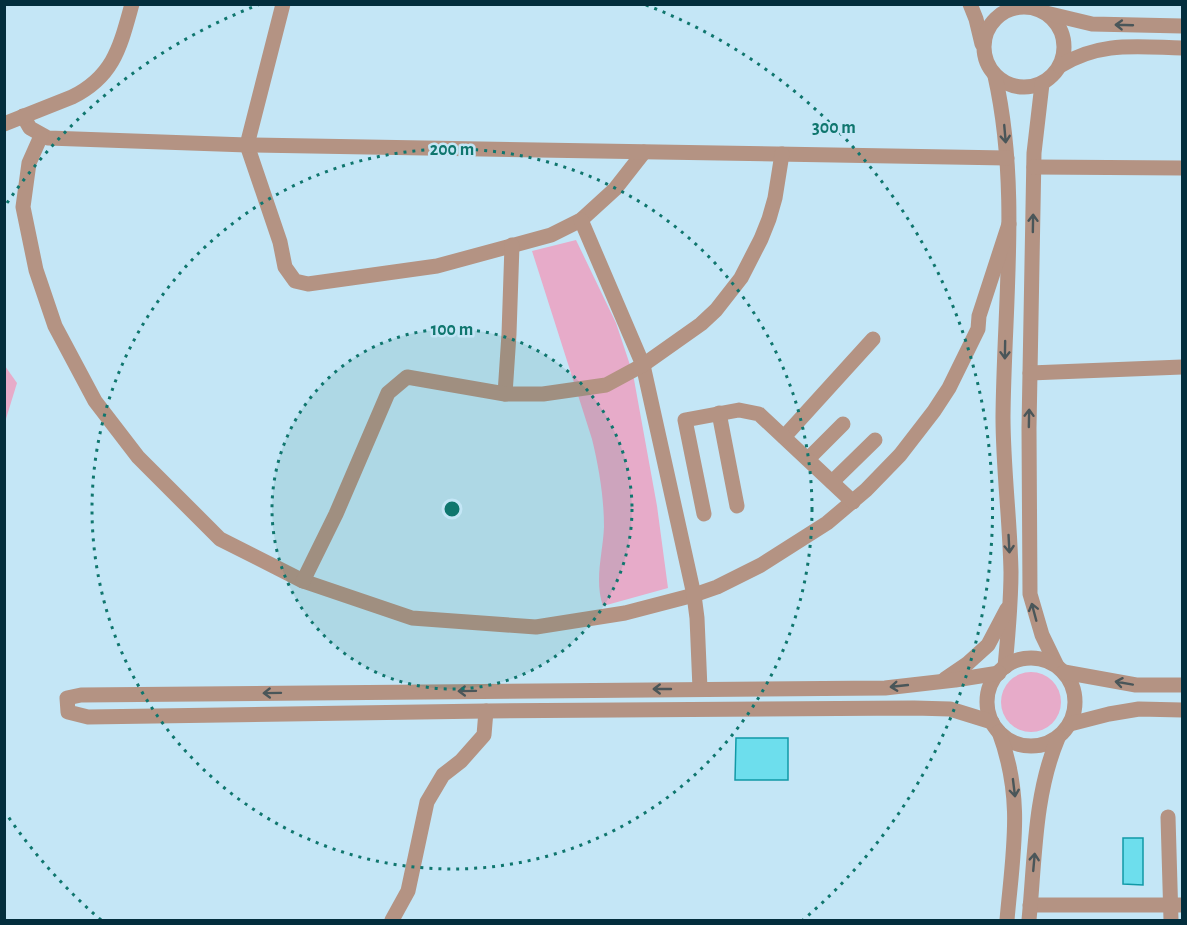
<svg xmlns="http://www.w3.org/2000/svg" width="1187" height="925" font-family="'Alegreya Sans',sans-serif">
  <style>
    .green { fill: #e7abc9 }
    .building { fill: #6ddeed; stroke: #1199a7; stroke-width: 1.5 }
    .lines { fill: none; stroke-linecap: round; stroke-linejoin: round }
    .minor { stroke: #b49383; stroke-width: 15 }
    .oneway { stroke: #4a5659 }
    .ring { fill: none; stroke: #0f766e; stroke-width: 3; stroke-dasharray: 3 6 }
    .centre { fill: #0f766e; stroke: #c4e6f6; stroke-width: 3 }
    .ring-label { font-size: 18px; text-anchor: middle; font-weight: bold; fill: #0f766e; stroke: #c4e6f6; stroke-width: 5; stroke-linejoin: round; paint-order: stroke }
  </style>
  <rect width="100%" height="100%" fill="#c4e6f6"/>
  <!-- green -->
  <g class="green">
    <path d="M576 240 616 323 633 374 657 506 668 588 603 606C594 580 603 553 604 527 604 497 599 468 592 439L532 251Z"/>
    <path d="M5 366 17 383 5 422Z"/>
    <circle cx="1031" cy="702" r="30"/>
  </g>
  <!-- building -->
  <g class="building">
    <path d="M736 738H788V780H735Z"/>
    <path d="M1123 838H1143V885L1123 884Z"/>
  </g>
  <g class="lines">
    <!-- minor -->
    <g class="minor">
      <path d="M283 4 247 145 280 242 285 267 295 281 308 284 437 266 551 235 581 220 615 189 644 152"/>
      <path d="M970 4 976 19 982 44"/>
      <circle cx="1024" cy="47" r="40"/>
      <path d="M1046 13 1092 24 1182 26"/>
      <path d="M1060 66C1100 41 1137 47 1182 48"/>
      <path d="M995 76C1020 187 1004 304 1003 417 1003 468 1010 520 1011 572 1011 603 1008 635 1005 667"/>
      <path d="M1042 84 1034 153 1029 428 1030 594 1042 635 1057 666"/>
      <path d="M23 116 30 128 48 138 247 145 1007 158"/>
      <path d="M4 124 72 97C114 76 120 47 132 4"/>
      <path d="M41 136 29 163 23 207 36 270 55 326 95 401 138 457 220 539 303 581 412 618 536 627 625 613 694 595 717 587 761 565 827 523 866 490 900 455 934 411 949 388 978 329 979 316 1009 224"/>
      <path d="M1034 167 1182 168"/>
      <path d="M581 220 643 365 694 595 697 618 700 689"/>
      <path d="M1030 373 1182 367"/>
      <path d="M505 394 509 334 512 245"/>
      <path d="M719 413 737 506"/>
      <path d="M784 437 873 339"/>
      <path d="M808 459 843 424"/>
      <path d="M832 482 875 440"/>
      <path d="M704 514 685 420 739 410 759 414 853 502"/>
      <path d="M303 581 336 514 388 393 407 377 505 394H543L606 385 643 365 701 324 716 310 741 278 761 239 769 219 775 198 782 154"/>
      <circle cx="1031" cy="702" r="44"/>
      <path d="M1064 672 1136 685H1182"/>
      <path d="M945 679 967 664 988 645 1007 609"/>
      <path d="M992 722 950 709 914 708 486 711 88 717 68 712 67 698 81 695 885 688 955 680 999 673"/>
      <path d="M1070 724 1109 714 1139 709 1182 710"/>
      <path d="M999 732C1024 799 1013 851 1007 920"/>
      <path d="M1168 817 1171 920"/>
      <path d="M1030 905H1182"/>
      <path d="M392 920 408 891 427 802 443 775 461 761 484 735 486 711"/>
      <path d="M1029 920C1035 859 1034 795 1058 738"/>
    </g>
  </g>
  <!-- one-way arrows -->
  <defs><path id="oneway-shaft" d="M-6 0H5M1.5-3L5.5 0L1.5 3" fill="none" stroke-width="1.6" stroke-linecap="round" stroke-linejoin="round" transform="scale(1.5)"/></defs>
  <g class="oneway">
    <use href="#oneway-shaft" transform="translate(1124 25) rotate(-178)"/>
    <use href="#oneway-shaft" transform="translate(1005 134) rotate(85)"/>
    <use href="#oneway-shaft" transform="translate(1033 223) rotate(-89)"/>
    <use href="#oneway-shaft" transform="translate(1005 350) rotate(91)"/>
    <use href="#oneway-shaft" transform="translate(1029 418) rotate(-89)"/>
    <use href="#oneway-shaft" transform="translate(1009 544) rotate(87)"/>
    <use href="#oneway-shaft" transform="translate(1034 612) rotate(-105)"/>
    <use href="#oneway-shaft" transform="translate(1124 683) rotate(-170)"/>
    <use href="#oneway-shaft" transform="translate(899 686) rotate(174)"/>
    <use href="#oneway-shaft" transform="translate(662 689) rotate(180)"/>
    <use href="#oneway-shaft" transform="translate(467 691) rotate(179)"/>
    <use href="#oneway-shaft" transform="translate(272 693) rotate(179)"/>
    <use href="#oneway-shaft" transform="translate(1014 788) rotate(83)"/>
    <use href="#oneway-shaft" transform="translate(1034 862) rotate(-85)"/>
  </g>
  <!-- distance rings -->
  <circle cx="452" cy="509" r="180" fill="#0f766e" fill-opacity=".12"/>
  <g class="ring">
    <circle cx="452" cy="509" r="180"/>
    <circle cx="452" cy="509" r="360"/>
    <path d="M101 920A540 540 0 0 1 7 815M7 203A540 540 0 0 1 258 5M646 5A540 540 0 0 1 803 920"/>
  </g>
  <circle cx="452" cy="509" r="9" class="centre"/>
  <g class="ring-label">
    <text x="834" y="133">300 m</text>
    <text x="452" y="155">200 m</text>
    <text x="452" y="335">100 m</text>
  </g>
  <!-- border -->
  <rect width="1187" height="925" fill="none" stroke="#032e3d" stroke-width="12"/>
</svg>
